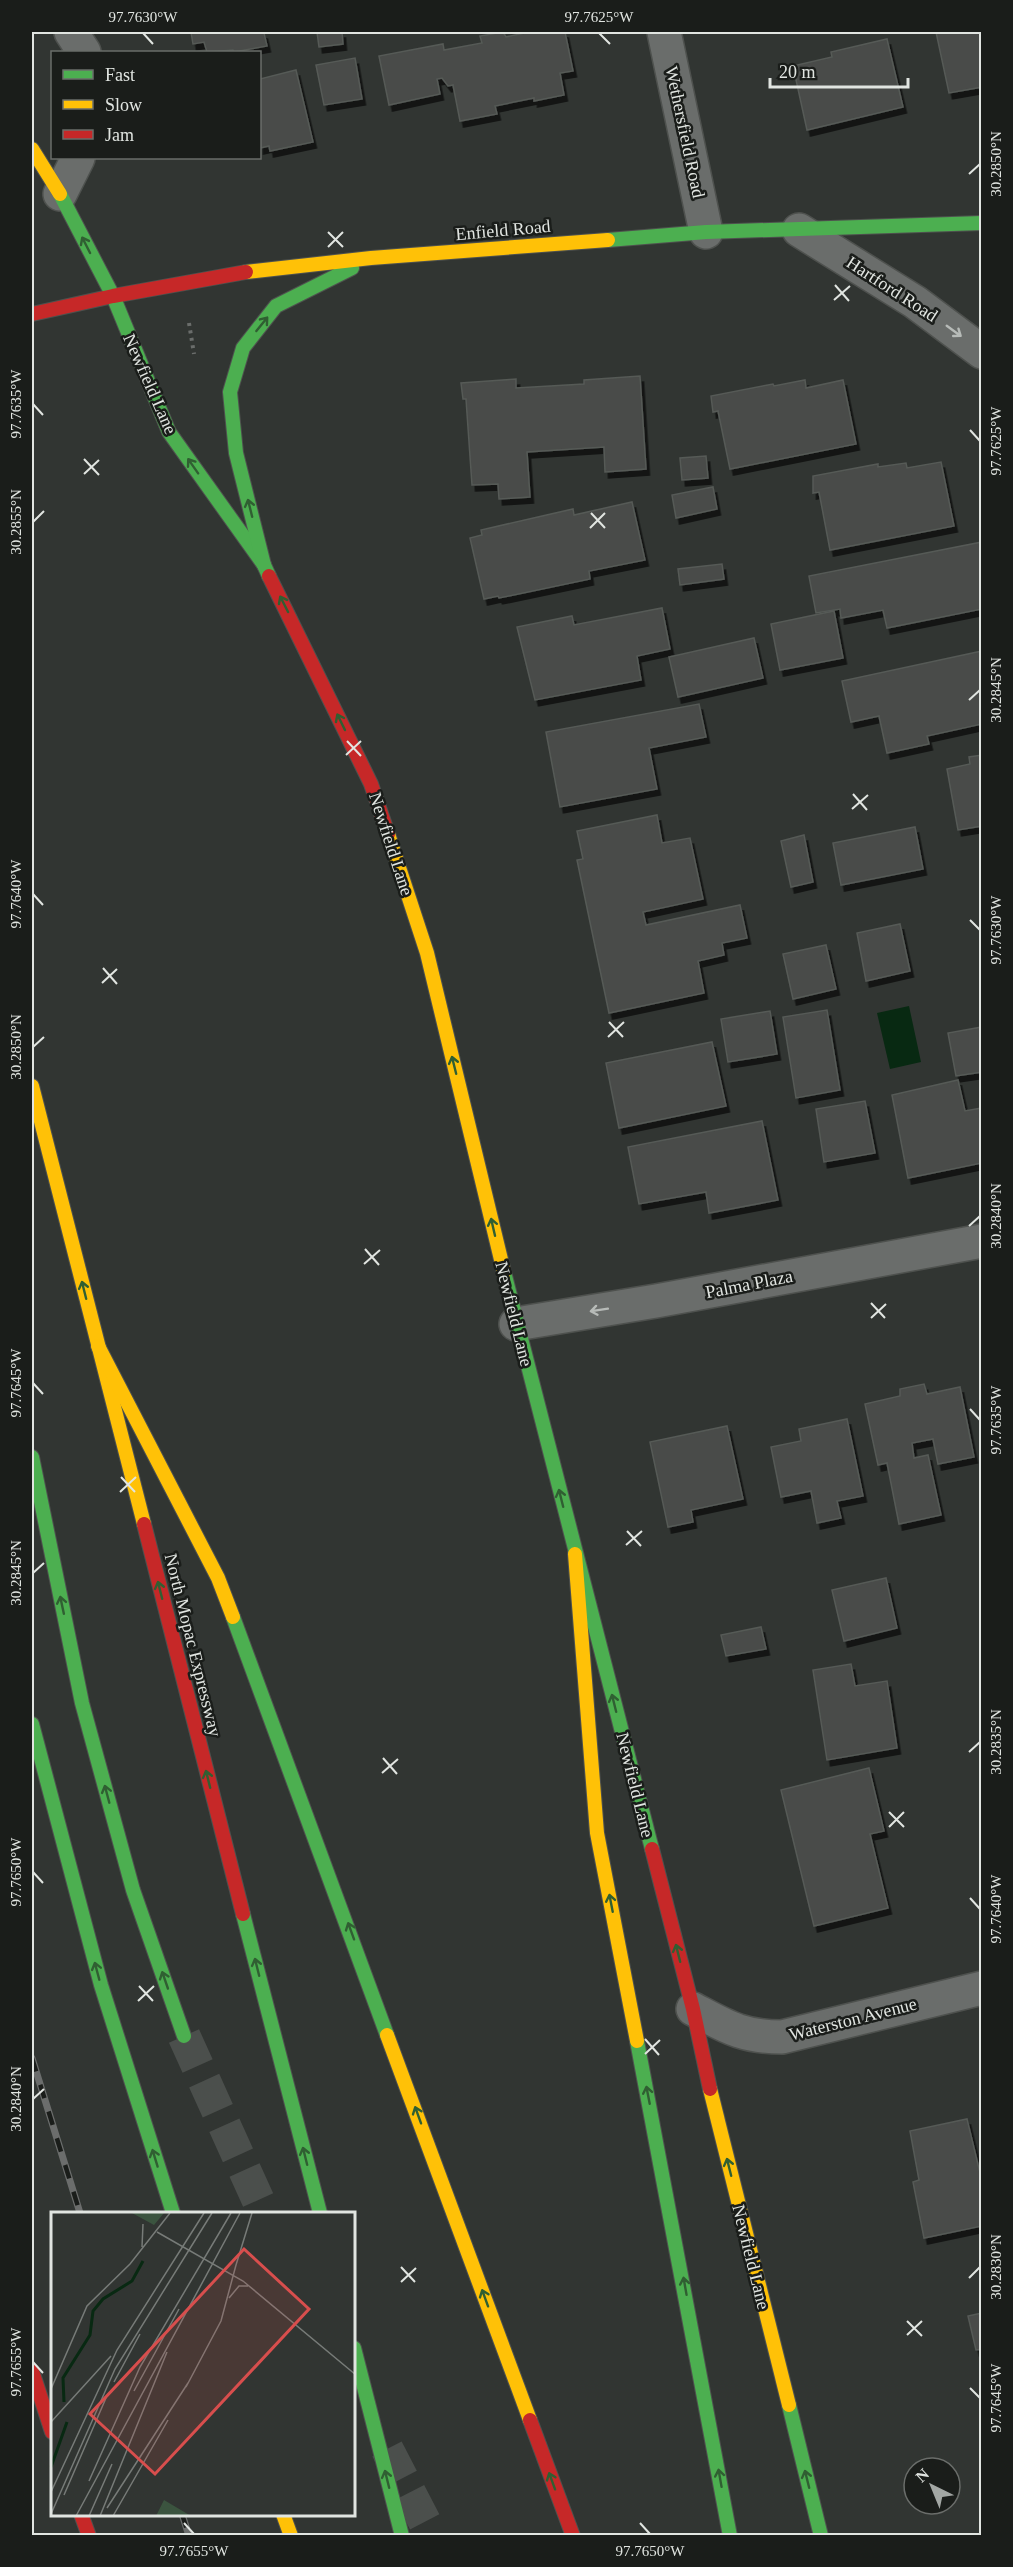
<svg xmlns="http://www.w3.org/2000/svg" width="1013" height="2567" font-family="'Times New Roman',serif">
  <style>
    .water { fill: #082912 }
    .building { fill: #484b48; stroke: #565a57; stroke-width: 1.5; filter: url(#shadow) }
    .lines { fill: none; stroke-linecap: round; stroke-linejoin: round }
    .highway-tunnel { stroke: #4b4f4c; stroke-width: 33; stroke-dasharray: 33 16; stroke-linecap: butt }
    .street-casing { stroke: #4e514e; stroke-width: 36 }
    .fast-casing { stroke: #4e514e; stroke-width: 16 }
    .slow-casing { stroke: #4e514e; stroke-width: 16 }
    .jam-casing { stroke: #4e514e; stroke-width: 16 }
    .path { stroke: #6a6d6b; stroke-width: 4; stroke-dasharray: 3 4.5; stroke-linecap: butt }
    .street { stroke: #6a6d6b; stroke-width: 33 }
    .fast { stroke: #4caf50; stroke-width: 14 }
    .slow { stroke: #ffc107; stroke-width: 14 }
    .jam { stroke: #c62828; stroke-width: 14 }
    .rail-casing { stroke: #6b6d6c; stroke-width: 7 }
    .rail { stroke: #1a1d1a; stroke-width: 4.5; stroke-dasharray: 14; stroke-linecap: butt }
    .oneway { stroke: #305f32 }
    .oneway2 { stroke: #b7bbb8 }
    .ticks { fill: none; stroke: #e1e5e1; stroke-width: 2 }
    .labels { text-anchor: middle; stroke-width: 5; stroke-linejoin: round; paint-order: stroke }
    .street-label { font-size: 18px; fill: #e1e5e1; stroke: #1a1d1a }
    .inset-river { fill: none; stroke: #082912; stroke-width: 3 }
    .inset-road { fill: none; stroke: #777b78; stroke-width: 1.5 }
    .view { fill: #d84e4d; fill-opacity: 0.15; stroke: #d84e4d; stroke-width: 3 }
    .inset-edge { fill: none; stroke: #e1e5e1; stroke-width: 3 }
    .neatline { fill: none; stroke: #e1e5e1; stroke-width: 2 }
    .ticks-label { font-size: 15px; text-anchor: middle; fill: #e1e5e1 }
  </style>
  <defs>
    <filter id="shadow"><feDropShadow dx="3.5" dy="6" stdDeviation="0" flood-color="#0009"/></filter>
  </defs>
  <rect width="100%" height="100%" fill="#313532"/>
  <!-- water -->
  <path class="water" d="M909 1006 921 1062 890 1069 877 1013Z"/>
  <!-- building -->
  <g class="building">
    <path d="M191 32H260L264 33 267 46 234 52 233 50 207 52 204 42 193 44Z"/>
    <path d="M317 32H342L343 44 319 47Z"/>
    <path d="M503 32 506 37 529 32H565L573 71 560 73 564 95 534 101V98L495 106 497 114 460 121 453 85 448 86 442 78 437 79 440 94 389 105 379 56 443 44 444 50 482 43 480 36Z"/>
    <path d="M936 32H982V87L949 93Z"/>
    <path d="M887 39 903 107 807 130 793 66 832 57 831 52Z"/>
    <path d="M355 58 362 99 324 105 316 65Z"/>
    <path d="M296 70 313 142 270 151 269 146 260 148V79Z"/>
    <path d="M640 376 646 469 605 472 604 447 527 452 530 497 499 499 498 484 472 485 466 399H463L461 383 516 379V388L584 384V380Z"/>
    <path d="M805 380 806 388 843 380 856 444 730 469 718 411 713 412 711 396 773 384 774 386Z"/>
    <path d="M706 456 708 478 682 480 680 458Z"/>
    <path d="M941 462 954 526 830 550 819 492 813 493V476L878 464V467L906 463 907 468Z"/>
    <path d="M713 487 717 509 676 518 672 495Z"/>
    <path d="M632 502 645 560 589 571 590 579 499 598 498 596 484 599 470 538 482 535 481 530 573 509 574 515Z"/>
    <path d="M982 542V609L887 628 883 610 841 618 840 609 816 613 809 576Z"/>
    <path d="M722 564 724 579 680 585 678 569Z"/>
    <path d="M662 608 670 649 637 656 641 680 535 700 517 627 572 616 574 625Z"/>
    <path d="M834 611 843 658 780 670 771 624Z"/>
    <path d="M754 638 763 678 678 697 669 657Z"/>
    <path d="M982 651V724L927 736 929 744 887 753 879 716 851 722 842 681Z"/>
    <path d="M699 704 706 737 649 748 657 789 560 807 546 732Z"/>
    <path d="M982 755V826L958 830 947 769 970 764 969 757Z"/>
    <path d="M657 815 662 843 690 838 703 899 643 912 646 925 740 905 747 938 722 943 724 955 698 961 704 993 609 1013 577 860 583 859 577 831Z"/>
    <path d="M915 827 923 869 841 885 833 843Z"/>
    <path d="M804 835 813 882 791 887 781 841Z"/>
    <path d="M900 924 910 971 866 981 857 933Z"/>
    <path d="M826 945 836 989 793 999 783 954Z"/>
    <path d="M827 1010 840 1090 796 1098 783 1017Z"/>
    <path d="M770 1011 777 1054 728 1062 721 1019Z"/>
    <path d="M982 1027V1072L956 1076 948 1033Z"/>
    <path d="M712 1042 726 1106 619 1128 606 1063Z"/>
    <path d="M958 1080 965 1111 982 1108V1163L908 1178 892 1095Z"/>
    <path d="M865 1101 875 1153 824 1162 816 1109Z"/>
    <path d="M762 1121 778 1200 709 1213 706 1192 639 1204 628 1147Z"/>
    <path d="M924 1384 927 1394 960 1387 974 1457 938 1464 933 1439 912 1443 914 1458 928 1455 941 1515 899 1524 887 1463 878 1465 865 1404 900 1396V1389Z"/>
    <path d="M847 1419 863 1496 837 1501 841 1518 817 1523 811 1491 781 1497 771 1447 801 1441 799 1429Z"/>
    <path d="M727 1426 743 1499 691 1510 693 1522 668 1527 650 1442Z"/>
    <path d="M886 1578 897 1628 844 1641 832 1590Z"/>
    <path d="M761 1627 766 1649 726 1656 721 1635Z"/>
    <path d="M851 1664 855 1686 887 1681 897 1748 827 1760 813 1670Z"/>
    <path d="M869 1768 884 1831 870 1834 888 1908 814 1926 781 1790Z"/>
    <path d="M967 2119 982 2181V2226L924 2238 913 2182 919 2180 910 2131Z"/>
    <path d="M982 2313V2349L976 2350 968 2316Z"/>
  </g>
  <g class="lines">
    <!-- highway-tunnel -->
    <g class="highway-tunnel">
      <path d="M184 2036 264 2213"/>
      <path d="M387 2449 432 2536"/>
    </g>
    <defs>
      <g id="street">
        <path d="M71 32 84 52"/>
        <path d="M664 32 706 232"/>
        <path d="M60 194 78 158"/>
        <path d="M799 230 915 302 982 352"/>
        <path d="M516 1324 656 1301 982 1241"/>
        <path d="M693 2009C727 2027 742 2037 782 2037L982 1988"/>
      </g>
      <g id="fast">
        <path d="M60 194 113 296 169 432 264 565 269 576"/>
        <path d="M608 240 706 232 982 223"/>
        <path d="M264 565 236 453 230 392 243 348 276 306 352 268"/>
        <path d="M504 1272 652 1849"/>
        <path d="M32 1457 82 1703 133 1890 184 2036"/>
        <path d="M233 1617 387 2035"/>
        <path d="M32 1724 101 1985 173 2213"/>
        <path d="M243 1914 320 2213"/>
        <path d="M637 2041 730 2536"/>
        <path d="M354 2348 402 2536"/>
        <path d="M789 2405 821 2536"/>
      </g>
      <g id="slow">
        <path d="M32 149 60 194"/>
        <path d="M246 272 371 258 608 240"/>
        <path d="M388 834 427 953 504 1272"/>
        <path d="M32 1086 144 1524"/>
        <path d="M98 1346 218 1578 233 1617"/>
        <path d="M575 1554 597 1833 637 2041"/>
        <path d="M387 2035 530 2420"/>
        <path d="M710 2089 789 2405"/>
        <path d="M283 2514 291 2536"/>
      </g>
      <g id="jam">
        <path d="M32 314 113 296 246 272"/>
        <path d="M269 576 371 784 388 834"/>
        <path d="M144 1524 243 1914"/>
        <path d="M652 1849 693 2009 710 2089"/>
        <path d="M32 2371 52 2432"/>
        <path d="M530 2420 573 2536"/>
        <path d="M81 2514 89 2536"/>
      </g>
    </defs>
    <!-- street casing -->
    <use href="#street" class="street-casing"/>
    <!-- fast casing -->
    <use href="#fast" class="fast-casing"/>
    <!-- slow casing -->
    <use href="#slow" class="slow-casing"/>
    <!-- jam casing -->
    <use href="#jam" class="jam-casing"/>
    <!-- path -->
    <path class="path" d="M189 323 194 354"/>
    <!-- street -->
    <use href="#street" class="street"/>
    <!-- fast -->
    <use href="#fast" class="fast"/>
    <!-- slow -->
    <use href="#slow" class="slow"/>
    <!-- jam -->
    <use href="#jam" class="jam"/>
    <defs>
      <g id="rail">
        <path d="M32 2058 80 2213"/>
        <path d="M182 2514 189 2536"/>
      </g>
    </defs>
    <!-- rail casing -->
    <use href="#rail" class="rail-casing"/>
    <!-- rail -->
    <use href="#rail" class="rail"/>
  </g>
  <!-- one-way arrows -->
  <defs><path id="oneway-shaft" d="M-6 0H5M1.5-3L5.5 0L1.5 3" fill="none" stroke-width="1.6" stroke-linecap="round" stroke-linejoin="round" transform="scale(1.5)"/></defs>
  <g class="oneway">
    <use href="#oneway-shaft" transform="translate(86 245) rotate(-117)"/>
    <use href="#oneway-shaft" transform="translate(262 324) rotate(-51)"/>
    <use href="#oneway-shaft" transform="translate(193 466) rotate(-125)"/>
    <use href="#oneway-shaft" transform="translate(250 508) rotate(-104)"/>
    <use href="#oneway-shaft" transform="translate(284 604) rotate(-117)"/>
    <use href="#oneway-shaft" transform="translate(341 722) rotate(-116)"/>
    <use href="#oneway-shaft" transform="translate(454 1065) rotate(-104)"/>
    <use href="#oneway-shaft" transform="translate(493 1227) rotate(-103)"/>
    <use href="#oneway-shaft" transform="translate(84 1290) rotate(-104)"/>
    <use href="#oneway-shaft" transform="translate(561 1498) rotate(-104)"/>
    <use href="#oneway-shaft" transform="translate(160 1590) rotate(-104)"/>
    <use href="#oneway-shaft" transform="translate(62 1605) rotate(-102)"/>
    <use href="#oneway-shaft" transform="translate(614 1703) rotate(-104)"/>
    <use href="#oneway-shaft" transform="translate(208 1779) rotate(-104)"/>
    <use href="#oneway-shaft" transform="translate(107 1794) rotate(-105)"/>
    <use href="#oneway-shaft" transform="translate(611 1903) rotate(-101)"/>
    <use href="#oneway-shaft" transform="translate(351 1931) rotate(-110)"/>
    <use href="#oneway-shaft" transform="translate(678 1953) rotate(-104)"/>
    <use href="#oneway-shaft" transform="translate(257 1967) rotate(-104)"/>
    <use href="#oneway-shaft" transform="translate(97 1971) rotate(-105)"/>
    <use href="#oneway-shaft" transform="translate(165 1980) rotate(-109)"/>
    <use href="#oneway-shaft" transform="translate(648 2095) rotate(-101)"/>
    <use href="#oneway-shaft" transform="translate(418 2115) rotate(-110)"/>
    <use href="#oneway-shaft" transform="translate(305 2156) rotate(-104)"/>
    <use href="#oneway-shaft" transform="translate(155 2158) rotate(-107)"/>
    <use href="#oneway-shaft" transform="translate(729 2167) rotate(-104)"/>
    <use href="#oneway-shaft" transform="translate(685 2286) rotate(-100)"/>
    <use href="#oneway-shaft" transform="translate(485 2298) rotate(-110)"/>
    <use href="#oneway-shaft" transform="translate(720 2478) rotate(-100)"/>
    <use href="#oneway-shaft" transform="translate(387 2479) rotate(-104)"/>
    <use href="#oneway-shaft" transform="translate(807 2479) rotate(-104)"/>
    <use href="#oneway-shaft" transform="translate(552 2481) rotate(-110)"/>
  </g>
  <g class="oneway2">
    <use href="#oneway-shaft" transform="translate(954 331) rotate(36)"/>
    <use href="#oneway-shaft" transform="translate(599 1310) rotate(171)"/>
  </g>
  <!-- ticks -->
  <path class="ticks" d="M143 33 153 44M599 33 610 44M969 174 980 164M328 232 343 247M328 247 343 232M835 285 849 301M834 300 850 286M33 404 43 415M970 430 980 441M84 459 99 475M84 474 99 460M591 513 605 528M33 522 44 511M590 528 605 513M969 700 980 690M347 741 361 756M346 755 361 741M853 794 867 810M852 809 868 795M33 894 43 905M970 920 980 930M103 968 117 984M102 983 117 969M609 1022 623 1037M608 1037 624 1022M33 1047 44 1037M969 1226 980 1216M365 1249 379 1265M364 1264 380 1250M871 1303 885 1318M871 1318 886 1304M33 1383 43 1394M970 1409 980 1420M121 1477 135 1492M120 1492 136 1477M627 1531 641 1546M626 1545 642 1531M33 1573 44 1563M969 1752 980 1742M383 1758 397 1774M382 1773 398 1759M889 1812 904 1827M889 1827 904 1812M33 1872 43 1883M970 1898 980 1909M139 1986 153 2001M138 2001 154 1986M645 2039 659 2055M645 2054 660 2040M33 2099 44 2089M401 2267 415 2282M969 2278 980 2267M401 2282 416 2268M907 2321 922 2336M907 2335 922 2321M33 2362 43 2373M970 2388 980 2398M184 2523 194 2534M640 2523 650 2534"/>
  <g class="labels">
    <!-- street labels -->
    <g class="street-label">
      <text transform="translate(685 132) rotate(78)" y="6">Wethersfield Road</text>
      <text transform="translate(503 230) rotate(-5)" y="6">Enfield Road</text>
      <text transform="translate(892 289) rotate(33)" y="6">Hartford Road</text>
      <text transform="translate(150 384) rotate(66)" y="6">Newfield Lane</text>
      <text transform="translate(391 844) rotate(72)" y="6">Newfield Lane</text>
      <text transform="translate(749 1284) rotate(-11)" y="6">Palma Plaza</text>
      <text transform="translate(514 1314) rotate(76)" y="6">Newfield Lane</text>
      <text transform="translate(193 1645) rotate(76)" y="6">North Mopac Expressway</text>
      <text transform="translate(635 1785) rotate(76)" y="6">Newfield Lane</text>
      <text transform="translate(853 2019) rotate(-14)" y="6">Waterston Avenue</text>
      <text transform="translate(751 2257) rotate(76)" y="6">Newfield Lane</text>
    </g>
  </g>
  <!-- overview -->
  <g transform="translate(51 2212)">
    <rect width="304" height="304" fill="#313532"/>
    <path d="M81 1H113L103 13ZM113 288 140 304H105Z" fill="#3b543f"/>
    <path class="inset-river" d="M13 190 12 166 39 123 42 99 52 87 81 69 92 49M0 255 16 210"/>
    <path class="inset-road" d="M106 20 192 69 305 163M91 35 92 12M185 53 201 1M178 86 188 74H197M63 170 89 122M135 175 170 109 185 53M0 177 36 94 79 52 119 1M83 179 128 97M0 210 60 144M38 269 89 155 180 1M0 280 66 138 153 1M13 283 55 186M56 296 137 171M0 302 64 157 161 1M25 304 189 1M38 304 61 252M49 304 116 140M62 304 117 208"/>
    <path class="view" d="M193 37 258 97 104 262 39 202Z"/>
    <rect width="304" height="304" class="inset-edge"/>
  </g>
  <!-- border -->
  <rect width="1013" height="2567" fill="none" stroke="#1a1d1a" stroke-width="66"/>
  <!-- legend -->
  <rect x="51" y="51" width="210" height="108" fill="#1a1d1a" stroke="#6a6d6a" stroke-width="1.5"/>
  <rect x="63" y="70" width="30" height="9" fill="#4caf50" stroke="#6a6d6a" stroke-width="1.5"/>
  <text x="105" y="81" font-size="18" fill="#e1e5e1">Fast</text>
  <rect x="63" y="100" width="30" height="9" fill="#ffc107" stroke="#6a6d6a" stroke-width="1.5"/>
  <text x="105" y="111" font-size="18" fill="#e1e5e1">Slow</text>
  <rect x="63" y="130" width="30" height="9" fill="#c62828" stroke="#6a6d6a" stroke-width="1.5"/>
  <text x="105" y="141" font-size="18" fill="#e1e5e1">Jam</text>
  <!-- north arrow -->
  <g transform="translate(932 2486) rotate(317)"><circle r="28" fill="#1a1d1a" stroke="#6a6d6a" stroke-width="1.5"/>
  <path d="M0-4.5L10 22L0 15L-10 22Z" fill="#a3a7a4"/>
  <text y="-9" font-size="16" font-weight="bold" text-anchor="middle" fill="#e1e5e1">N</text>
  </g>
  <!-- scale -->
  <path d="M770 78v9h138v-9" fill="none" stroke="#e1e5e1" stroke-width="3"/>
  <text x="779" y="78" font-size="18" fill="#e1e5e1" stroke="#1a1d1a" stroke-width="4.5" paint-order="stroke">20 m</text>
  <rect x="33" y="33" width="947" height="2501" class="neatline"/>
  <g class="ticks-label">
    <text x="143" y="22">97.7630°W</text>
    <text x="599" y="22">97.7625°W</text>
    <text transform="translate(996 164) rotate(-90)" y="5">30.2850°N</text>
    <text transform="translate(16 404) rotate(-90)" y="5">97.7635°W</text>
    <text transform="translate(996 441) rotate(-90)" y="5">97.7625°W</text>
    <text transform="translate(16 522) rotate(-90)" y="5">30.2855°N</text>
    <text transform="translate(996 690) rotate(-90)" y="5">30.2845°N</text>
    <text transform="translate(16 894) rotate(-90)" y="5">97.7640°W</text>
    <text transform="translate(996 930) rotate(-90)" y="5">97.7630°W</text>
    <text transform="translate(16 1047) rotate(-90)" y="5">30.2850°N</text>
    <text transform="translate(996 1216) rotate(-90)" y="5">30.2840°N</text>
    <text transform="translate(16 1383) rotate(-90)" y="5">97.7645°W</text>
    <text transform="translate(996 1420) rotate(-90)" y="5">97.7635°W</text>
    <text transform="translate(16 1573) rotate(-90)" y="5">30.2845°N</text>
    <text transform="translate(996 1742) rotate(-90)" y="5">30.2835°N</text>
    <text transform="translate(16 1872) rotate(-90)" y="5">97.7650°W</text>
    <text transform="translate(996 1909) rotate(-90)" y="5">97.7640°W</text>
    <text transform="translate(16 2099) rotate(-90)" y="5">30.2840°N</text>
    <text transform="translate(996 2267) rotate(-90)" y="5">30.2830°N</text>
    <text transform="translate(16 2362) rotate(-90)" y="5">97.7655°W</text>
    <text transform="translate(996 2398) rotate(-90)" y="5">97.7645°W</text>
    <text x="194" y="2556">97.7655°W</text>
    <text x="650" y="2556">97.7650°W</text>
  </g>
</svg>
